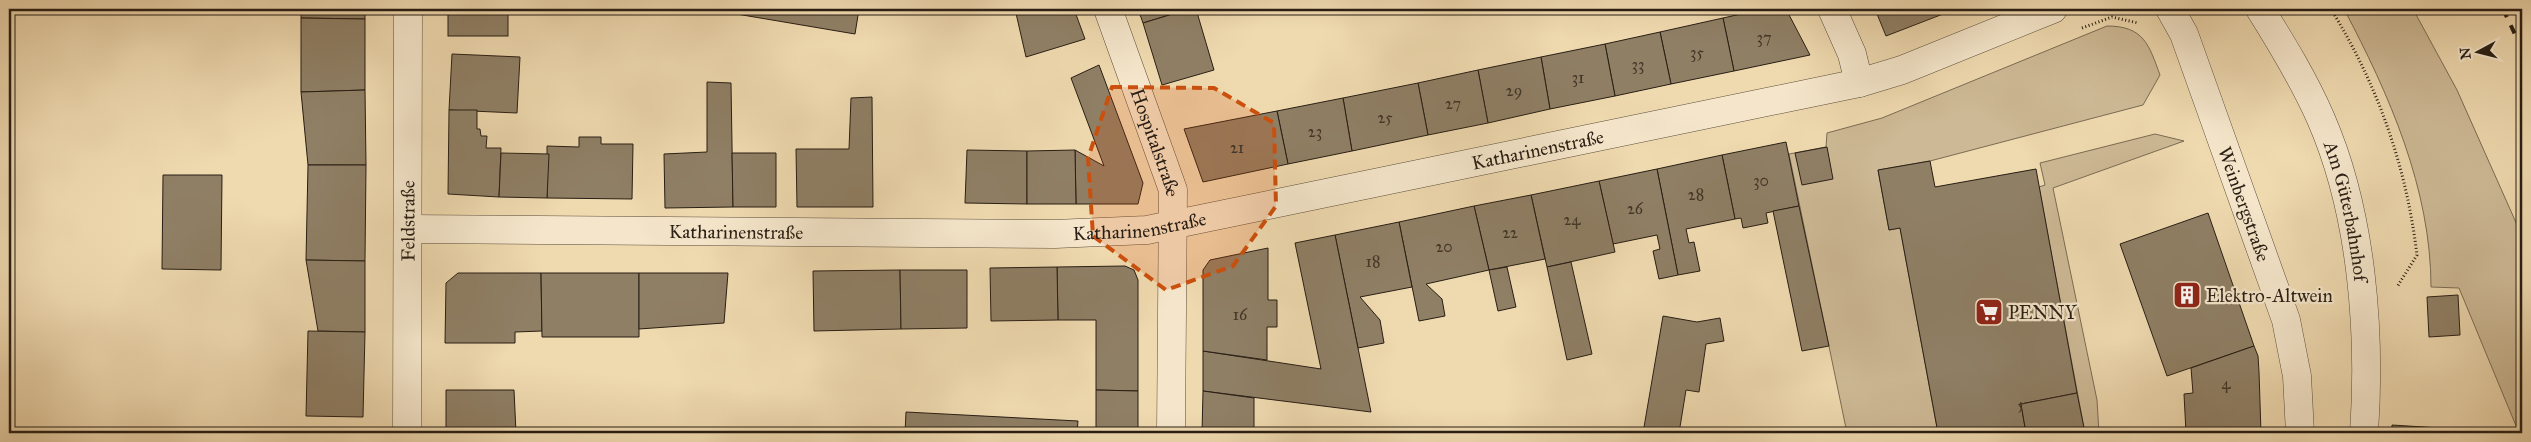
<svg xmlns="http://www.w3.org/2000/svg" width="2531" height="442" font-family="'IM FELL Great Primer',serif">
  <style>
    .green { fill: #cdb995; stroke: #7a6c54 }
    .building { fill: #8f7f65; stroke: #281e14 }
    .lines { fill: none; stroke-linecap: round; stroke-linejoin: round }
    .minor-casing { stroke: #5a4d3b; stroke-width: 29 }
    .path { stroke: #281e14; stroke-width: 3; stroke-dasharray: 1 2.5; stroke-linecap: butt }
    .minor { stroke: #f5e6cb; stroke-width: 28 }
    .rail { stroke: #281e14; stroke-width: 4; stroke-dasharray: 9 9; stroke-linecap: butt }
    .marked { fill: #cb500d; fill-opacity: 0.2; stroke: #cb500d; stroke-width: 4; stroke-dasharray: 10 6; stroke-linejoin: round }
    .labels { text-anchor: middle; stroke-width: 4.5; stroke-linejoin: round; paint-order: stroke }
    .number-label { font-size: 16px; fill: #423628 }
    .street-label { font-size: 19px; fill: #281e14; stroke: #f5e6cb }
    .poi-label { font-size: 19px; fill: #281e14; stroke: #f5e6cb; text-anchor: start }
  </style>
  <rect width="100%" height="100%" fill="#efd9af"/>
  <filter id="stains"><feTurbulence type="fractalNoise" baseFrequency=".004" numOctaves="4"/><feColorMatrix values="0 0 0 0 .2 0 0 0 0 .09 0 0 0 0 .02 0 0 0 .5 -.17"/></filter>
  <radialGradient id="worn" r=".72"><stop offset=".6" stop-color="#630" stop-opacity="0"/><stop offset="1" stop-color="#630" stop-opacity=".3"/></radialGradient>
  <!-- green -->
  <g class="green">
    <path d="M2344 9H2413L2457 90 2522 236V433H2519L2459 288 2431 287C2431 189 2389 94 2344 9Z"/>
    <path d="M2107 26C2144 26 2149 45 2160 75L2143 105 1930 161 1878 170 1889 230 1900 228 1938 433H1847L1789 154 1826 147 1827 133 1882 118Z"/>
    <path d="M2155 134 2184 141 2053 188 2097 400 2099 433H2085L2039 187 2045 185 2040 163Z"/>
  </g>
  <!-- building -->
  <g class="building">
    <path d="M301 9H365V19L301 18Z"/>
    <rect x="448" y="9" width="60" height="27"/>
    <path d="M707 9H859L855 34Z"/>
    <path d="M1015 9H1074L1085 39 1026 57Z"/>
    <path d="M1138 9H1189L1143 23Z"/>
    <path d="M1189 9H1196L1214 70 1162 85 1143 23Z"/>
    <path d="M1749 9H1786L1810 55 1734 71 1723 18 1750 12Z"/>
    <path d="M1875 9H1956L1886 36Z"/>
    <path d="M301 18 365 19V90L301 92Z"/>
    <path d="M1723 18 1734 71 1671 84 1660 32Z"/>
    <path d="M1660 32 1671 84 1615 96 1605 44Z"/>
    <path d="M1605 44 1615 96 1550 109 1541 57Z"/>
    <path d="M452 54 520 57 517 113 449 110Z"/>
    <path d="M1541 57 1550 109 1488 123 1478 70Z"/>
    <path d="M1099 65 1143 183 1138 204H1076L1075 150 1104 166 1071 78Z"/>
    <path d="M1478 70 1488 123 1428 135 1418 83Z"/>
    <path d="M707 82 731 83 733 207 665 208 664 154 707 152Z"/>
    <path d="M1418 83 1428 135 1352 151 1343 98Z"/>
    <path d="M365 90 366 165H308L301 92Z"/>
    <path d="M872 97 873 207H797L796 149H849L851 98Z"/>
    <path d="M1343 98 1352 151 1288 164 1277 111Z"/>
    <path d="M449 110H477V129H480L481 136H487L486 148H501L499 197 448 194Z"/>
    <path d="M1277 111 1288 164 1203 182 1184 129Z"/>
    <path d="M579 137H601V144H633L632 199 547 198V146L579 147Z"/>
    <path d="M1786 142 1799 206 1766 213 1768 223 1743 228 1741 218 1735 219 1722 155Z"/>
    <path d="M1827 147 1833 179 1802 185 1795 153Z"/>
    <path d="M967 150 1027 151V204L965 203Z"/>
    <path d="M1075 150 1076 204H1027V151Z"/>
    <path d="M501 153 549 154 547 198 499 197Z"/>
    <path d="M732 153H776V207H733Z"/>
    <path d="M1722 155 1735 219 1686 229 1689 243 1694 242 1700 271 1678 275 1657 169Z"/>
    <path d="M1930 161 1935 187 2036 169 2077 393 2021 404 2026 433H1938L1900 228 1889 230 1878 170Z"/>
    <path d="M308 165H366L365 261 306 260Z"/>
    <path d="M1657 169 1678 275 1659 279 1653 251 1660 249 1657 235 1613 244 1599 181Z"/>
    <path d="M163 175H222L221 270 162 269Z"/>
    <path d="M1599 181 1615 252 1547 267 1531 195Z"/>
    <path d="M1531 195 1545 259 1489 270 1474 206Z"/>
    <path d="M1474 206 1489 270 1426 284 1442 299 1445 316 1419 321 1399 222Z"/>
    <path d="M1799 206 1829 346 1802 351 1773 211Z"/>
    <path d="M2208 213 2254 346 2167 376 2120 244Z"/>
    <path d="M1399 222 1412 287 1360 297 1380 320 1384 343 1358 348 1335 235Z"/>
    <path d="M1335 235 1371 412 1203 391V351L1321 369 1295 243Z"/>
    <path d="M1268 248V300H1277V327H1267V360L1203 351V270L1210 260Z"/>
    <path d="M306 260 365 261V332L318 331Z"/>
    <path d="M1571 262 1592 354 1567 360 1547 267Z"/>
    <path d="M1125 266 1134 270 1138 280V391L1096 390V320H1058L1057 267Z"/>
    <path d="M1057 267 1058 320 991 321 990 268Z"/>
    <path d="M1507 267 1516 307 1498 311 1489 270Z"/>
    <path d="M900 270 901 329 814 331 813 271Z"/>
    <path d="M900 270H967V328L901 329Z"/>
    <path d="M458 273H541L542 331 515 332V343H445L446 283Z"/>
    <path d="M541 273H639V337H542Z"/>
    <path d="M639 273H728L724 323 639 329Z"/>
    <path d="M2458 295 2460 335 2429 337 2427 297Z"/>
    <path d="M1663 316 1697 322 1720 318 1724 341 1706 344 1699 392 1686 390 1679 433H1643Z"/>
    <path d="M308 331 365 332 363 417 306 416Z"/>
    <path d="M2254 346 2258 356 2259 372 2261 433H2186L2184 394 2193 393 2191 368Z"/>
    <path d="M446 390H514L516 433H446Z"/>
    <path d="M1096 390 1138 391V433H1096Z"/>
    <path d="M1203 391 1254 398V433H1202Z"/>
    <path d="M2077 393 2085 433H2026L2021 404Z"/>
    <path d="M906 412 1078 421 1077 433H905Z"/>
    <path d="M2392 425 2456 429V433H2392Z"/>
  </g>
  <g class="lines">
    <defs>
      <g id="minor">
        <path id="s1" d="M1108 9 1173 190 1171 433"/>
        <path d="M1832 9 1852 54 1859 83"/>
        <path id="s2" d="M2170 9 2184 34 2286 320 2297 376 2300 433"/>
        <path id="s3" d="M2260 9C2282 44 2304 80 2321 119 2362 213 2371 332 2364 433"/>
        <path id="s4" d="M408 229 1055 234 1147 230 1859 83 1902 70 2053 9"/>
        <path id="s5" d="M407 433 408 9"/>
      </g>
    </defs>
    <!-- minor casing -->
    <use href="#minor" class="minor-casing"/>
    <!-- path -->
    <g class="path">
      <path d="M2331 9C2378 86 2406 165 2417 255L2397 287"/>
      <path d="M2082 28 2112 17 2138 23"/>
    </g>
    <!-- minor -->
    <use href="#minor" class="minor"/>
    <!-- rail -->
    <path class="rail" d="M2503 9 2522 49"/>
  </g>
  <!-- marked area -->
  <path class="marked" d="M1112 87 1214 88 1274 123 1276 206 1233 266 1166 290 1093 236 1088 158Z"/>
  <!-- icons -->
  <defs>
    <symbol id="building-square" viewBox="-11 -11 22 22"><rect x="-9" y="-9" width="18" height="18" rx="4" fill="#8f2418" stroke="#f5e6cb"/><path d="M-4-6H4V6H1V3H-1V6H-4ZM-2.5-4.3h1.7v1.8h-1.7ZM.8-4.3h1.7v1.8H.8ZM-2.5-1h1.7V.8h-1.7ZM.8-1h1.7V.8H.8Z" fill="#fff"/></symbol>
    <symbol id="supermarket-square" viewBox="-11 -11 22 22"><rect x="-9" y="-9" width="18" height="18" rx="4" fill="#8f2418" stroke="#f5e6cb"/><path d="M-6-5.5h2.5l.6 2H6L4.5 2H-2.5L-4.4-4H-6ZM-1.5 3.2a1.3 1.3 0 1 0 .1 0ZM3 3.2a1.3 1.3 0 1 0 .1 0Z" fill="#fff"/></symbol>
  </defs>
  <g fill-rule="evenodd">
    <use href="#building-square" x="2171" y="279" width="32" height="32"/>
    <use href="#supermarket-square" x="1973" y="296" width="32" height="32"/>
  </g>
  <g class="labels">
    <!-- number labels -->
    <g class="number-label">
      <text x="1764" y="43">37</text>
      <text x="1697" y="58">35</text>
      <text x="1638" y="70">33</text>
      <text x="1578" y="83">31</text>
      <text x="1514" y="96">29</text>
      <text x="1453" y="109">27</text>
      <text x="1385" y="123">25</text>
      <text x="1315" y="137">23</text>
      <text x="1237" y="153">21</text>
      <text x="1761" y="186">30</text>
      <text x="1696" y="200">28</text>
      <text x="1635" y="214">26</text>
      <text x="1572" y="225">24</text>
      <text x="1510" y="238">22</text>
      <text x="1444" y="252">20</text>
      <text x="1373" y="267">18</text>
      <text x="1240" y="320">16</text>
      <text x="2226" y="389">4</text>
      <text x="2021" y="410">5</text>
    </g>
    <!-- street labels -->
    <g class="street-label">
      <text dy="7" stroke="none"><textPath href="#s1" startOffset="142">Hospitalstraße</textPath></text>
      <text dy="7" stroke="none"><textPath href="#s4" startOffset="1138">Katharinenstraße</textPath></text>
      <text dy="7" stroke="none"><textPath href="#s2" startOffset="209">Weinbergstraße</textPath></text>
      <text dy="7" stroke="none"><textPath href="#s3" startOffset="222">Am Güterbahnhof</textPath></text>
      <text dy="7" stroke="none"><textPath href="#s5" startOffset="212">Feldstraße</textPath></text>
      <text dy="7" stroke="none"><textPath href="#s4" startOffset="732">Katharinenstraße</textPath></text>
      <text dy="7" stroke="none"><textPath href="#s4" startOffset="328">Katharinenstraße</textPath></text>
    </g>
    <!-- poi labels -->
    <g class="poi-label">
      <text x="2206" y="302">Elektro-Altwein</text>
      <text x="2008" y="319">PENNY</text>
    </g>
  </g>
  <!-- margin -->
  <rect width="2531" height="442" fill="none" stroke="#efd9af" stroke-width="30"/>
  <rect x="10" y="10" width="2511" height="422" fill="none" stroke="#281e14" stroke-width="2.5"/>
  <rect x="15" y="15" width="2501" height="412" fill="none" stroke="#281e14"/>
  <!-- north arrow -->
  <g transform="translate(2478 52) rotate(263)" stroke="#f5e6cb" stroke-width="4" paint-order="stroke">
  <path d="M0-4L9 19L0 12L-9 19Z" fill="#281e14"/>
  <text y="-8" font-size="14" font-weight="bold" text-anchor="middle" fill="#281e14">N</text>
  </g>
  <rect width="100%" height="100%" filter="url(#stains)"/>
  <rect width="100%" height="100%" fill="url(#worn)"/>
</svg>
